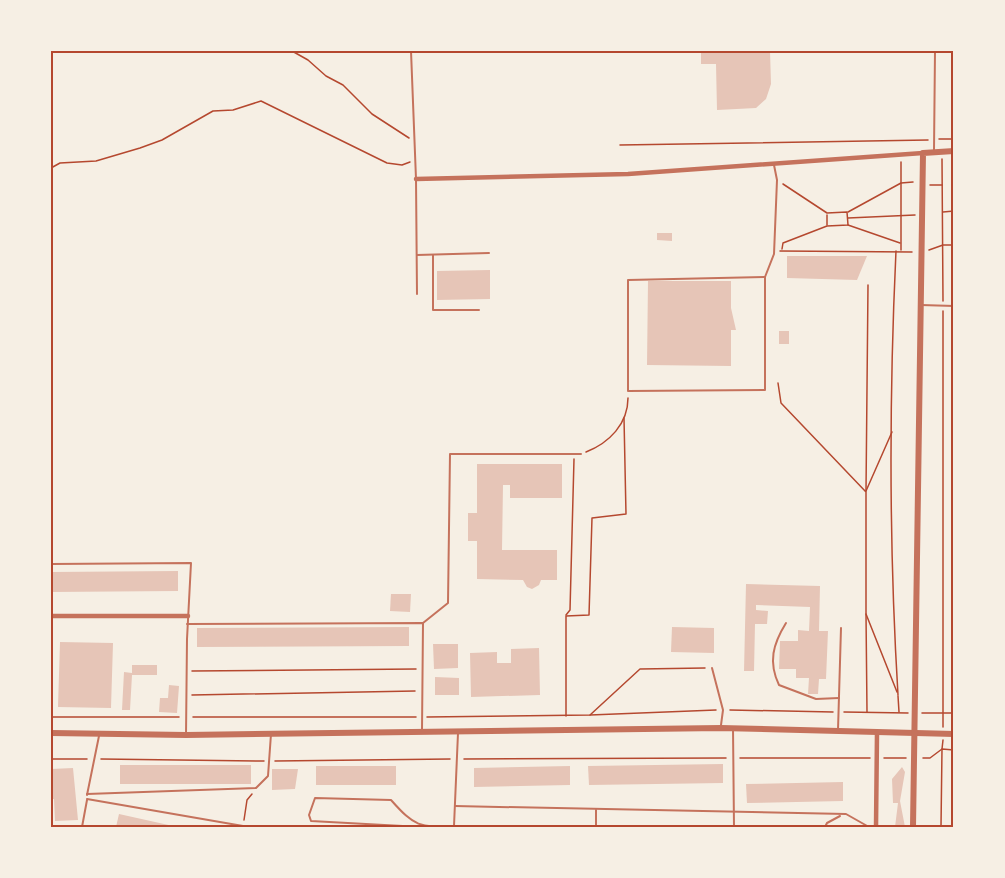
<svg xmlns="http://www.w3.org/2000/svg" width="1005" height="878" font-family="Ubuntu,sans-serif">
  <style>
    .building { fill: #e6c5b7 }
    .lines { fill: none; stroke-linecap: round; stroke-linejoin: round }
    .path { stroke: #b5482f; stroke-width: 1.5 }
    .service { stroke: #c5725c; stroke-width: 2 }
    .minor { stroke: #c5725c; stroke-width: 4.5 }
    .tertiary { stroke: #c5725c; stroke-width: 6 }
    .neatline { fill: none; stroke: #b5482f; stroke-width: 2 }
  </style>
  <rect width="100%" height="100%" fill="#f6efe4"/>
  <!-- building -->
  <g class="building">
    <path d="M701 51H770L771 84 766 99 756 108 717 110 716 64H701Z"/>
    <path d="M657 233H672V241L657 240Z"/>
    <path d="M787 256H867L857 280 787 278Z"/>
    <path d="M490 270V299L437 300V271Z"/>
    <path d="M648 281H731V308L736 330H731V366L647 365Z"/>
    <rect x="779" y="331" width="10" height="13"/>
    <path d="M477 464H562V498H510V485H503L502 550H557V580H541L539 585 532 589 527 587 523 580 477 579V541H468V513H477Z"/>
    <path d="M178 571V591L51 592V572Z"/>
    <path d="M746 584 820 586 819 631H828L826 679H819L818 694H808L809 678H796V669H779L780 641H798V630L809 631 810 607 756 605V610L768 611 767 624H755L754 671H744Z"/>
    <path d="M391 594H411L410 612 390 611Z"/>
    <path d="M409 627V646L197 647V628Z"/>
    <path d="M672 627 714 628V653L671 652Z"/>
    <path d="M60 642 113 643 111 708 58 707Z"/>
    <path d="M433 644H458V668L434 669Z"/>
    <path d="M539 648 540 695 471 697 470 653 497 652V663H511V649Z"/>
    <path d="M132 665H157V675H132L130 710H122L124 672 132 673Z"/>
    <path d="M435 677 459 678V695H435Z"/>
    <path d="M169 685 179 686 177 713 159 712 160 698H168Z"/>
    <path d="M723 764V783L589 785 588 766Z"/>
    <rect x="120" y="765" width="131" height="19"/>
    <rect x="316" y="766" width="80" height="19"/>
    <path d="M570 766V785L474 787V768Z"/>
    <path d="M902 767 905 772 900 801 905 827H895L898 803H893L892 779Z"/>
    <path d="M73 768 78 820 55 821 54 799H51V769Z"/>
    <path d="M272 769H298L295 789 272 790Z"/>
    <path d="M843 782V801L747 803 746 784Z"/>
    <path d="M119 814 173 826V827H116Z"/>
  </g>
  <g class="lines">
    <!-- path -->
    <g class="path">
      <path d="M292 51 308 60 326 76 343 85 372 114 409 138"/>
      <path d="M939 139H954"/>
      <path d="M620 145 928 140"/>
      <path d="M942 159 943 301"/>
      <path d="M51 168 60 163 96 161 140 148 162 140 213 111 233 110 261 101 387 163 402 165 410 162"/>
      <path d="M930 185H942"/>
      <path d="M848 212 901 183 913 182"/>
      <path d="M943 212 954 211"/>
      <path d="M827 215V225"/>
      <path d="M848 218 915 215"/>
      <path d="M848 225 900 243"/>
      <path d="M782 249 783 243 827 226 848 225 847 212 827 213 783 184"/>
      <path d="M901 250V162"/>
      <path d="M929 250 943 245H954"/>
      <path d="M780 251 912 252"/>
      <path d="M896 251C889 399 889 547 898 695"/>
      <path d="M943 311V727"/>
      <path d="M778 383 781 403 866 492V614L897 692"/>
      <path d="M586 452C609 443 628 424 628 398"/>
      <path d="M866 491 868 285"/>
      <path d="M866 491 892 432"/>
      <path d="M866 614 867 712"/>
      <path d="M566 615 570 610 574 459"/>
      <path d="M192 671 416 669"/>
      <path d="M192 695 415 691"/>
      <path d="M898 696 899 712"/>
      <path d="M730 710 833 712"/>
      <path d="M844 712 908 713"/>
      <path d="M922 713H954"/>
      <path d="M590 715 640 669 705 668"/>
      <path d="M566 716V616L589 615 592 518 626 514 624 418"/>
      <path d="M51 717H179"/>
      <path d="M193 717H416"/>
      <path d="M427 717 590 715 716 710"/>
      <path d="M740 758H870"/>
      <path d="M884 758H906"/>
      <path d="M923 758H930L942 749 943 740"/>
      <path d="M51 759H87"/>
      <path d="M101 759 264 761"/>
      <path d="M464 759 726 758"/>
      <path d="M275 761 450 759"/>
      <path d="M244 820 247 800 252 794"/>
      <path d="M941 827 942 749 954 750"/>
    </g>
    <!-- service -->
    <g class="service">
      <path d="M411 51 416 179 417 294"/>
      <path d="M934 150 935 51"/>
      <path d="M417 255 489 253"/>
      <path d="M433 255V310H479"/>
      <path d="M765 277 628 280V391L765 390V277L774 254 777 180 774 165"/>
      <path d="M921 305 954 306"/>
      <path d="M51 564 191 563 187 639 186 735"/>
      <path d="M423 623 448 603 450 454H581"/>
      <path d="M786 623C773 644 768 662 779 685L816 699 839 698"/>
      <path d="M187 624 423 623 422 730"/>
      <path d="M712 668 723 710 721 725"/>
      <path d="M733 728 734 827"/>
      <path d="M838 730 841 628"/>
      <path d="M87 794 256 788 268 776 271 734"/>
      <path d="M87 795 99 736"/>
      <path d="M87 799 243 826"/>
      <path d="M455 806 846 814 869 827"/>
      <path d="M454 826 458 733"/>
      <path d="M82 827 87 800"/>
      <path d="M421 827 311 821 309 815 315 798 391 800C415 827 419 827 454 827"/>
      <path d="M596 827V810"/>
      <path d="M825 827 827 823 840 816"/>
    </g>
    <!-- minor -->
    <g class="minor">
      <path d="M416 179 628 174 923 153"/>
      <path d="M51 616H188"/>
      <path d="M876 827 877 733"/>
    </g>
    <!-- tertiary -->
    <g class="tertiary">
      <path d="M51 733 186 735 721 728 954 734"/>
      <path d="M913 827 923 153 954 151"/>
    </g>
  </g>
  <!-- border -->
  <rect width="1005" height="878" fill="none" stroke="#f6efe4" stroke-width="105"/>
  <rect x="52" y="52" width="900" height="774" class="neatline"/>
</svg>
